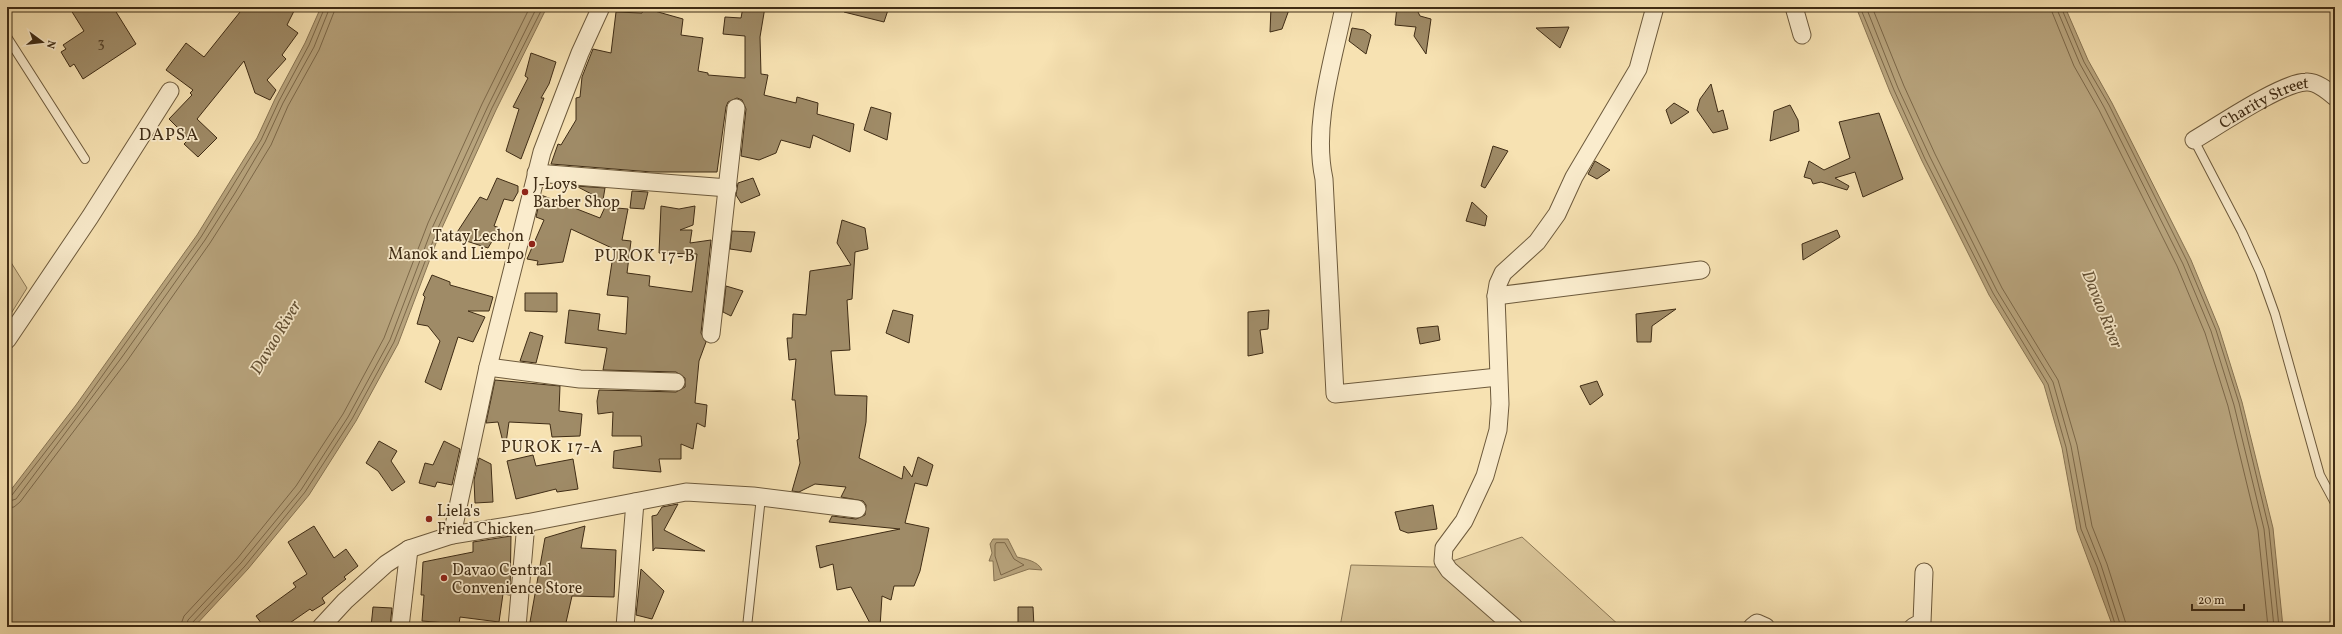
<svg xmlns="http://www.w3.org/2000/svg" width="2342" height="634" font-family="Vollkorn,serif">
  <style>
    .green { fill: #d8c397; stroke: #8c7856 }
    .water { fill: #b8a47d; stroke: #887453 }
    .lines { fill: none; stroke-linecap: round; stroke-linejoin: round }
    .shore { stroke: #7c6849; stroke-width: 1 }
    .building { fill: #9f8b67; stroke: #3f2c15 }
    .service-casing { stroke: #6d5a3c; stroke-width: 10 }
    .minor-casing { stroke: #6d5a3c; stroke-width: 19 }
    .service { stroke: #faeccd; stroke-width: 8 }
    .minor { stroke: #faeccd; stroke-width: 17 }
    .poi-dot { fill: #8f2418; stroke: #faeccd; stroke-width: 1.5 }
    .labels { text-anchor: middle; stroke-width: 3.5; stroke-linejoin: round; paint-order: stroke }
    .number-label { font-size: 14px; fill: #57442a }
    .street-label { font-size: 16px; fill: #3f2c15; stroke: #faeccd }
    .poi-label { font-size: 16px; fill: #3f2c15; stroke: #faeccd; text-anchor: start }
    .neighbourhood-label { font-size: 17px; letter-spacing: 1px; fill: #3f2c15; stroke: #faeccd }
    .water-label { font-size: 17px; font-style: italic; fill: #635034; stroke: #faeccd }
  </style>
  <rect width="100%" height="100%" fill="#f7e2b2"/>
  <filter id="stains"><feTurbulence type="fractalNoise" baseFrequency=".005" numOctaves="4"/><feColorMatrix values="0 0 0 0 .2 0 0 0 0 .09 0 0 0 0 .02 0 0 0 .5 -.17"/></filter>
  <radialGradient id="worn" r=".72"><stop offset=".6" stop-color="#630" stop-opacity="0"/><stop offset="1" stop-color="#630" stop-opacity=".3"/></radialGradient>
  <!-- green -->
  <g class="green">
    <path d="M7 256 27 288 7 320Z"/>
    <path d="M1522 537 1621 627H1340L1351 565 1435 567Z"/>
  </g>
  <!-- water -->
  <g class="water">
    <path d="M321 7H547L496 110 441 230 398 344 356 421 309 495 248 569 194 627H7V495L76 405 197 235 257 138 275 99 305 43Z"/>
    <path d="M1856 7H2065L2088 60 2112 103 2191 260 2219 328 2242 402 2273 528 2283 627H2113L2077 530 2062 448 2044 385 1989 295 1922 161 1890 92Z"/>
    <path d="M993 539H1008L1017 557C1025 559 1038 561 1042 570L1029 569 994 581 993 561H989L992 553 990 544Z"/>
  </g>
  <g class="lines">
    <!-- shore -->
    <g class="shore">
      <path d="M1860 7 1894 90 1925 159 1993 293 2048 384 2066 447 2081 529 2097 567 2116 627"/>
      <path d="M1866 7 1898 88 1930 157 1997 291 2053 382 2071 446 2086 527 2101 565 2121 627"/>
      <path d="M1872 7 1904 86 1935 154 2002 288 2058 380 2077 445 2092 526 2107 564 2127 627"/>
      <path d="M2050 7 2074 66 2099 110 2177 266 2205 333 2228 406 2258 530 2268 627"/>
      <path d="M2056 7 2080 64 2104 107 2183 264 2211 331 2234 405 2264 529 2274 627"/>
      <path d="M2061 7 2084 62 2109 105 2187 261 2216 330 2239 403 2269 529 2279 627"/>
      <path d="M7 497 12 495 80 407 201 237 261 140 279 101 309 45 325 7"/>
      <path d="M7 502 16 499 122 357 205 240 235 193 265 142 283 103 314 47 330 7"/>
      <path d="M7 508 14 507 20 502 127 361 210 243 240 196 271 145 288 106 319 50 336 7"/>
      <path d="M1005 543 1014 559 1024 565 1001 575 995 556V545L996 543Z"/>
      <path d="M180 627 184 616 237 559 296 486 343 414 384 338 428 223 482 104 530 7"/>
      <path d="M186 627 188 620 241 563 301 490 348 417 390 340 433 226 488 106 537 7"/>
      <path d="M191 627 192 623 245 566 305 492 352 419 394 342 438 228 492 108 543 7"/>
    </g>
  </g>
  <!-- building -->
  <g class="building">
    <path d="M69 7H113L136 44 83 79 74 64 70 67 61 52 66 49 63 45 84 31Z"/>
    <path d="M244 7H296L287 25 298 33 282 55 286 59 267 80 276 90 270 100 255 93 244 61 197 119 217 138 198 157 184 144 189 139 169 119 192 95 190 93 193 90 166 70 186 43 204 57Z"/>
    <path d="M743 7H765L760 37 761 74 768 75 764 95 796 103 797 97 818 103 817 114 854 124 850 152 813 135 810 148 781 140 776 153 759 160 741 156 746 109 742 100 737 98 728 102 726 107 717 172H652L551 164 558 144 561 145 576 120V98L580 97 582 77 593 49 611 53 616 12 642 13 644 8 683 19 681 35 703 38 698 71 708 73V75L745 78V36L723 34 725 17 741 18Z"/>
    <path d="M845 7H889L884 22 844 12Z"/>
    <path d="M1271 7H1290L1282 29 1270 32Z"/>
    <path d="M1397 7 1416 8 1420 16 1431 19 1426 54 1414 36 1416 27 1395 25Z"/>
    <path d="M1569 27 1560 48 1536 28Z"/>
    <path d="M1352 28 1364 30 1371 35 1366 54 1349 41Z"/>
    <path d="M531 53 556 62 549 84 541 98H544L521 159 506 151 519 109 513 107 528 78 525 76Z"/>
    <path d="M1711 84 1718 112 1723 110 1728 129 1713 133 1697 110 1700 99Z"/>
    <path d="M1674 103 1689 112 1671 124 1666 110Z"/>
    <path d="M1790 105 1798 120 1799 131 1770 141 1774 111Z"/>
    <path d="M871 107 891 113 887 140 864 130Z"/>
    <path d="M1879 113 1903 179 1863 197 1855 172 1835 178 1849 186 1847 190 1821 182 1813 184 1811 179 1804 177 1809 161 1824 170 1850 158 1839 122Z"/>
    <path d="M1493 146 1508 151 1485 188 1481 186Z"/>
    <path d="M1595 161 1610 170 1597 179 1588 174Z"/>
    <path d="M497 178 518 186V192L513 201 504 199 494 226 500 228 488 248 454 237 480 197 487 200Z"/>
    <path d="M753 178 760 195 741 203 736 195 738 183Z"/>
    <path d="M576 186 605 188 603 200Z"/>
    <path d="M632 191 648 192 644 209 630 208Z"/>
    <path d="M541 195 600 218 605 207 628 209 622 240 631 241 627 273 650 276 649 286 692 292 693 285 697 254 659 253 661 206 679 209 695 206 693 225 680 230H692L690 243 711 240 701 333 706 342 699 361 695 403 707 405 705 427 697 423 693 449 681 444V459H659L661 472 613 468 614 451 642 446 641 436H612L613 412 598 414 597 401 599 390 676 392 685 387V378L676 372 603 370 607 348 565 343 569 310 600 314 598 330 626 334 628 297 607 295 614 249 571 229 563 262 537 265 538 261 527 259 544 220 536 217Z"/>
    <path d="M1472 202 1487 216 1485 226 1466 221Z"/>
    <path d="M842 220 865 228 868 249 855 252 852 299 847 300 850 350 831 351 835 395 867 396 866 422 859 458 902 479 904 466 912 477 918 457 933 465 927 486 915 483 905 523 929 528 920 571 914 586H894L891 600 882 596 880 627H872L851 587 837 590 833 564 820 568 816 546 900 529 829 522 832 516 856 519 865 515 866 505 863 501 841 497 846 487 815 484 799 492 792 491 800 463 797 440 799 439 795 400H792L796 359 789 360 787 338H792L793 314 806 315 810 271 851 265 837 243Z"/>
    <path d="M1837 230 1840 237 1803 260 1802 244Z"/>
    <path d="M732 231 755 232 751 252 730 249Z"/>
    <path d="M432 275 450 282V285L493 297 489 311H468L485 317 473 342 458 337 441 390 425 382 440 341 428 326 417 324 425 297 423 295Z"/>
    <path d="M726 286 743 291 731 316 723 312Z"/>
    <path d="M525 293H557V312L525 311Z"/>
    <path d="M1676 309 1652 326 1651 342H1637L1636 314Z"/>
    <path d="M893 310 913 315 909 343 886 333Z"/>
    <path d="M1269 310 1268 329 1260 330 1263 353 1248 356V312Z"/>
    <path d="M1438 326 1440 340 1420 344 1417 328Z"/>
    <path d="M530 332 543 336 536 363 520 361Z"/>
    <path d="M495 380 560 386 559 411 582 414 580 436 552 437 550 424 509 422 505 450 498 422 486 423Z"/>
    <path d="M1597 381 1603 395 1590 405 1580 386Z"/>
    <path d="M379 441 397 451 391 461 405 482 392 491 378 471 366 463Z"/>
    <path d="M444 441 460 449 452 485 437 482 435 487 419 483 425 463 433 465Z"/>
    <path d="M533 455 536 466 573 459 578 489 557 492 556 489 516 499 507 461Z"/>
    <path d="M479 458 491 464 493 502 475 503 474 480Z"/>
    <path d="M678 504 664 530 705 551 655 548 653 551 652 516 657 515 662 507Z"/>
    <path d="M1433 505 1437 529 1408 533 1400 530 1395 512Z"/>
    <path d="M314 526 334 558 346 549 358 566 344 577 346 579 322 598 325 603 312 611 310 609 284 627H264L256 616 296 587 293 583 307 574 288 542Z"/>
    <path d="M585 526 581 548 616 550 614 597 572 596 565 627 530 622 545 538Z"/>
    <path d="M511 536 510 595 503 594 499 622 460 617 459 624 422 621 424 595H421L423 562 473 552V542Z"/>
    <path d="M641 569 664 591 652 619 636 615Z"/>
    <path d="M373 607 392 608 390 627H371Z"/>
    <path d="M1018 607H1033L1034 627H1018Z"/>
  </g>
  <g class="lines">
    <defs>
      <g id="service">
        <path d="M7 37 85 159"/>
        <path d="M2194 140 2242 232 2260 272 2275 314 2320 475 2335 503"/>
        <path d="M747 627 761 497"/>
      </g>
      <g id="minor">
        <path d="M1344 7C1333 62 1312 124 1324 179L1335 394 1498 377"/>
        <path d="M1794 7 1802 35"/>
        <path id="s1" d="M2194 140C2218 126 2281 83 2306 82 2316 81 2328 91 2335 97"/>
        <path d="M536 173 728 188"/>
        <path d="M1496 296 1701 270"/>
        <path d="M711 334 736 108"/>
        <path d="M7 340 90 217 170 91"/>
        <path d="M488 367 580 379 676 382"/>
        <path d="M452 535 488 367 542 152 580 53 601 7"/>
        <path d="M321 627 345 601 386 564 409 549 452 535 526 523 686 492 753 496 857 509"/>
        <path d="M400 627 409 549"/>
        <path d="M517 627 526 523"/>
        <path d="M625 627 635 502"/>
        <path d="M1514 627 1449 570 1443 561 1444 548 1464 521 1485 476 1498 430 1500 404 1496 296 1498 284 1503 273 1537 242 1557 214 1574 177 1638 69 1655 7"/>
        <path d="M1752 627 1757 623 1766 627"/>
        <path d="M1913 627 1922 622 1924 572"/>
      </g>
    </defs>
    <!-- service casing -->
    <use href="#service" class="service-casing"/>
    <!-- minor casing -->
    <use href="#minor" class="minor-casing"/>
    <!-- service -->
    <use href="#service" class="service"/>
    <!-- minor -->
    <use href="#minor" class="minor"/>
  </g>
  <!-- markers -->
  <g class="poi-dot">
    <circle cx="525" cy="192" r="4"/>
    <circle cx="532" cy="244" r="4"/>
    <circle cx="429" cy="519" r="4"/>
    <circle cx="444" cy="578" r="4"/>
  </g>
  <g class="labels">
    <!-- number labels -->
    <g class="number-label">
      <text x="101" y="47">3</text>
    </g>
    <!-- street labels -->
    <g class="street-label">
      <text dy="6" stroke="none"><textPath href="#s1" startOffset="80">Charity Street</textPath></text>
    </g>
    <!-- poi labels -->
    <g class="poi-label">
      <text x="533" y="189">J-Loys<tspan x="533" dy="18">Barber Shop</tspan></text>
      <text x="524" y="241" text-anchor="end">Tatay Lechon<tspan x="524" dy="18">Manok and Liempo</tspan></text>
      <text x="437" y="516">Liela's<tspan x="437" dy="18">Fried Chicken</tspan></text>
      <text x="452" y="575">Davao Central<tspan x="452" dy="18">Convenience Store</tspan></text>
    </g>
    <!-- neighbourhood labels -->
    <g class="neighbourhood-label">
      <text x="169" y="140">DAPSA</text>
      <text x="645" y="261">PUROK 17-B</text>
      <text x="552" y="452">PUROK 17-A</text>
    </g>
    <!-- water labels -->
    <g class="water-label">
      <text transform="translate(2103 309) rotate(68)" y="6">Davao River</text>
      <text transform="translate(275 337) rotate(-59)" y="6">Davao River</text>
    </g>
  </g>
  <!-- margin -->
  <rect width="2342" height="634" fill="none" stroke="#f7e2b2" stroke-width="24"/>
  <rect x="8" y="8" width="2326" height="618" fill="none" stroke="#3f2c15" stroke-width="2"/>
  <rect x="12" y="12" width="2318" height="610" fill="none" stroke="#3f2c15"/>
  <!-- north arrow -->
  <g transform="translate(42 42) rotate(105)" stroke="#faeccd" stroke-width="3" paint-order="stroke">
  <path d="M0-3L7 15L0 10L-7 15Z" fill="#3f2c15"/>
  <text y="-6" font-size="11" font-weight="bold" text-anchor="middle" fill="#3f2c15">N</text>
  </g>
  <!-- scale -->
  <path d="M2192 604v6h52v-6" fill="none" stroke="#3f2c15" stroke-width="2"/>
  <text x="2198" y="604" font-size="12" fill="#3f2c15" stroke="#faeccd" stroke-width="3" paint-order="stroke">20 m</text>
  <rect width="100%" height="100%" filter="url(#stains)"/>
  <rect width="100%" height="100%" fill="url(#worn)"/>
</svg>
